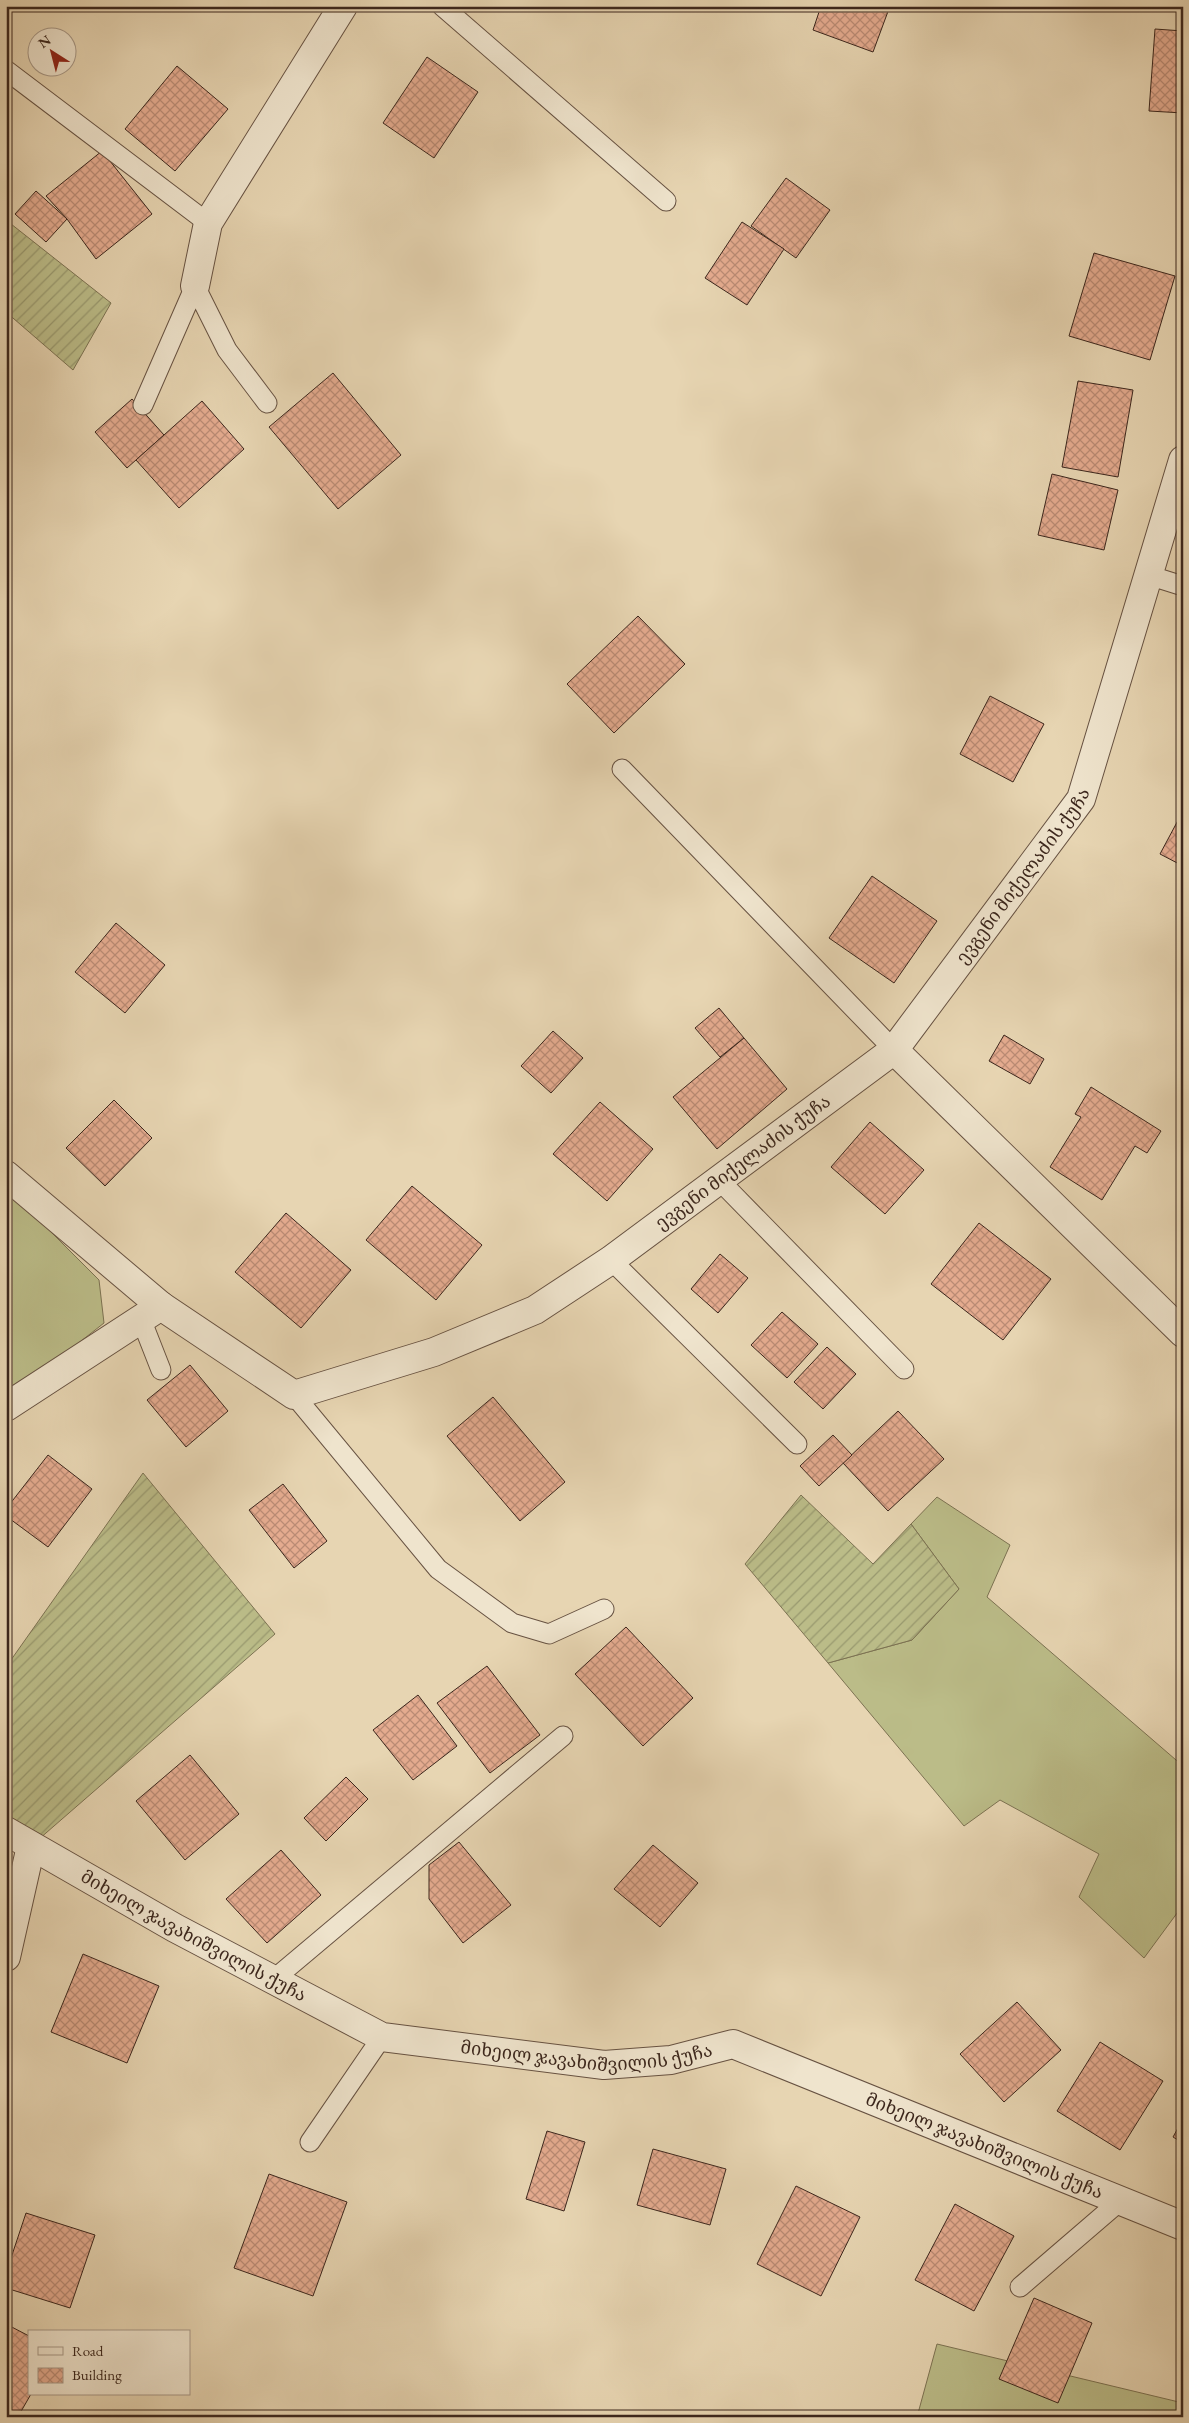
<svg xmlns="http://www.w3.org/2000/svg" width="1189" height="2423" font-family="'EB Garamond','Noto Serif Georgian',serif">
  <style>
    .grass { fill: #bbbc88; stroke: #7c7252 }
    .garden { fill: url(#garden-furrows); stroke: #7c7252 }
    .building { fill: url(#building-cross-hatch); stroke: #3c271d }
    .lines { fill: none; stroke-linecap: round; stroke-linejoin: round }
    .service-casing { stroke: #675242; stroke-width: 21 }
    .minor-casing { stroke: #675242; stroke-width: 30 }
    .service { stroke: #efe4cd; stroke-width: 19 }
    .minor { stroke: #efe4cd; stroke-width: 28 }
    .labels { text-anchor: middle; stroke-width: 4; stroke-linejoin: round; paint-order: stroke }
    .street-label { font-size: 18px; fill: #3c271d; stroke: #efe4cd }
  </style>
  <defs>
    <pattern id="garden-furrows" width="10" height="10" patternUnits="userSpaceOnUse" patternTransform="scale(1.25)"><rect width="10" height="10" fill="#bbbc88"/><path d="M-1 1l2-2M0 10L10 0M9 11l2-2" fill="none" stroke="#99996f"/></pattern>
    <pattern id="building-cross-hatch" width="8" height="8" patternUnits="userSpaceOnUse" patternTransform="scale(1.25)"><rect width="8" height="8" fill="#e4ab8f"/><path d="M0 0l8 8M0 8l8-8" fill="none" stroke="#ba8b74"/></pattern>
  </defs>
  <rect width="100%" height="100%" fill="#e7d5b2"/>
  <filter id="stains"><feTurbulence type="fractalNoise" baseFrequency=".004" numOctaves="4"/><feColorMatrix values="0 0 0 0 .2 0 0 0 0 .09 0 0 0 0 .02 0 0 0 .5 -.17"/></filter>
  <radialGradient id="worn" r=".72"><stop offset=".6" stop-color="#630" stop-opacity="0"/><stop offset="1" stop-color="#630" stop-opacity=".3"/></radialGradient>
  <!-- grass -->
  <g class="grass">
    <path d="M6 1187 99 1280 104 1323 6 1400Z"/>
    <path d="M937 1497 1010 1545 987 1597 1183 1766V1905L1144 1958 1079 1897 1099 1854 1000 1800 964 1826 828 1663 912 1640 959 1589 911 1524Z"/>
    <path d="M937 2344 1183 2403V2417H917Z"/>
  </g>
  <!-- garden -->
  <g class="garden">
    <path d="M6 220 111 303 73 370 6 312Z"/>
    <path d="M143 1473 275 1634 31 1846 6 1831V1667Z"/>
    <path d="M801 1495 873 1564 911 1524 959 1589 912 1640 828 1663 745 1564Z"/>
  </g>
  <!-- building -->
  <g class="building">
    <path d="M821 6H890L873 52 813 30Z"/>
    <path d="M1155 29 1183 31V113L1149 111Z"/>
    <path d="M427 57 478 92 434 158 383 123Z"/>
    <path d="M177 66 228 109 175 171 125 129Z"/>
    <path d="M102 151 152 214 96 259 67 219 46 196Z"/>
    <path d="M786 178 830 210 796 258 751 226Z"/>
    <path d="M36 191 67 219 46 242 15 214Z"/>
    <path d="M742 222 784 249 747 305 705 278Z"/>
    <path d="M1094 253 1175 276 1150 360 1069 336Z"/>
    <path d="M333 373 401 455 338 509 269 427Z"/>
    <path d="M1078 381 1133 390 1118 477 1062 467Z"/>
    <path d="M132 399 164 435 127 468 95 432Z"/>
    <path d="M202 401 244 449 179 508 136 460Z"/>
    <path d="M1052 474 1118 490 1104 550 1038 535Z"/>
    <path d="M638 616 685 664 614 733 567 684Z"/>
    <path d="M990 696 1044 724 1013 782 960 754Z"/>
    <path d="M1183 811V866L1160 854Z"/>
    <path d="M872 876 937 921 894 983 829 938Z"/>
    <path d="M116 923 165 965 125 1013 75 972Z"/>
    <path d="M719 1008 744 1038 720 1057 695 1028Z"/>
    <path d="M553 1031 583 1058 551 1093 521 1066Z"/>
    <path d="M1004 1035 1044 1059 1030 1084 989 1061Z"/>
    <path d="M744 1038 787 1089 717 1149 673 1097Z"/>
    <path d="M1091 1087 1161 1131 1147 1153 1135 1146 1102 1200 1050 1167 1081 1117 1075 1114Z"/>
    <path d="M114 1100 152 1138 105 1186 66 1148Z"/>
    <path d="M600 1102 653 1149 607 1201 553 1154Z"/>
    <path d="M870 1122 924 1170 885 1214 831 1167Z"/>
    <path d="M412 1186 482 1245 436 1300 366 1240Z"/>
    <path d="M286 1213 351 1270 301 1328 235 1272Z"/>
    <path d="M979 1223 1051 1279 1003 1340 931 1284Z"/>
    <path d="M720 1254 748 1278 718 1313 691 1289Z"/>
    <path d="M782 1312 818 1344 787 1378 751 1345Z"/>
    <path d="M827 1347 856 1374 823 1409 794 1382Z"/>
    <path d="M190 1365 228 1411 186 1447 147 1400Z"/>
    <path d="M493 1397 565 1482 520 1521 447 1436Z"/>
    <path d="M898 1411 944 1459 888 1511 843 1463Z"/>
    <path d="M833 1435 852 1455 819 1486 800 1466Z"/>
    <path d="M48 1455 92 1489 48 1547 6 1516V1509Z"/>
    <path d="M283 1484 327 1541 294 1568 249 1510Z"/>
    <path d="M626 1627 693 1698 643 1746 575 1674Z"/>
    <path d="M487 1666 540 1735 490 1773 437 1703Z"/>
    <path d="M418 1695 457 1746 413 1780 373 1730Z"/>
    <path d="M190 1755 239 1814 185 1860 136 1801Z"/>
    <path d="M346 1777 368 1799 326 1841 304 1818Z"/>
    <path d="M459 1842 511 1905 463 1943 429 1899V1865Z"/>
    <path d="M653 1845 698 1883 660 1927 614 1889Z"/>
    <path d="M281 1850 321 1895 267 1943 226 1899Z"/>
    <path d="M83 1954 159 1986 127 2063 51 2032Z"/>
    <path d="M1017 2002 1061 2050 1004 2102 960 2054Z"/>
    <path d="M1100 2042 1163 2081 1120 2150 1057 2111Z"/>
    <path d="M1183 2119V2143L1173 2137Z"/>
    <path d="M547 2131 585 2142 564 2211 526 2199Z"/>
    <path d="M653 2149 726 2169 710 2225 637 2205Z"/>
    <path d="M269 2174 347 2202 313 2296 234 2268Z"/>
    <path d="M796 2186 860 2217 821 2296 757 2264Z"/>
    <path d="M955 2204 1014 2236 974 2311 915 2280Z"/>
    <path d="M26 2213 95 2235 70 2308 6 2288V2273Z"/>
    <path d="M1034 2298 1092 2323 1058 2403 999 2379Z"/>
    <path d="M6 2324 29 2336V2394H31L19 2415 6 2409Z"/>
  </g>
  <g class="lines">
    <defs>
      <g id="service">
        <path d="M442 6 666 201"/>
        <path d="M6 70 208 223"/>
        <path d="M143 405 195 286 227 350 267 403"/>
        <path d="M1148 575 1183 586"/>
        <path d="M622 769 894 1050"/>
        <path d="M719 1180 904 1369"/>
        <path d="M611 1260 797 1444"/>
        <path d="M141 1319 161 1370"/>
        <path d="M294 1395 438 1569 512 1623 549 1634 604 1609"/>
        <path d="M273 1980 563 1736"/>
        <path d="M310 2142 382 2037"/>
        <path d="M1020 2287 1120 2201"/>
      </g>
      <g id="minor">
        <path d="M195 286 208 223 343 6"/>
        <path d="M894 1050 1183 1333"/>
        <path id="s1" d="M6 1175 161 1306 294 1395 434 1352 535 1310 611 1260 894 1050 1081 799 1183 460"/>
        <path d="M6 1407 161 1306"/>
        <path id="s2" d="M6 1831 175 1928 382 2037 604 2065 671 2060 733 2044 1183 2226"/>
        <path d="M6 1957 31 1846"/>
      </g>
    </defs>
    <!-- service casing -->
    <use href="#service" class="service-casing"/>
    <!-- minor casing -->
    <use href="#minor" class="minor-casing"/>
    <!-- service -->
    <use href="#service" class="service"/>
    <!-- minor -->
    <use href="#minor" class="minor"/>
  </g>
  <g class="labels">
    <!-- street labels -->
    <g class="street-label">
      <text dy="6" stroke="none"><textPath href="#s1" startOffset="1279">ევგენი მიქელაძის ქუჩა</textPath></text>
      <text dy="6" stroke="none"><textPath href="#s1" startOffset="874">ევგენი მიქელაძის ქუჩა</textPath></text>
      <text dy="6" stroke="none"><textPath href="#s2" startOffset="215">მიხეილ ჯავახიშვილის ქუჩა</textPath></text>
      <text dy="6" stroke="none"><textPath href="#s2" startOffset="635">მიხეილ ჯავახიშვილის ქუჩა</textPath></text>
      <text dy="6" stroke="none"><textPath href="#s2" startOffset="1055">მიხეილ ჯავახიშვილის ქუჩა</textPath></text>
    </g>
  </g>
  <!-- margin -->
  <rect width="1189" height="2423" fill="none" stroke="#e7d5b2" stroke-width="25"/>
  <rect x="8" y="8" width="1174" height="2408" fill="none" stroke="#3c271d" stroke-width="2.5"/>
  <rect x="12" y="12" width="1164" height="2398" fill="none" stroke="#3c271d"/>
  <!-- legend -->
  <rect x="28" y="2330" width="162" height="65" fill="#efe4cd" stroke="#a79887"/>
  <rect x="38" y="2347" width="25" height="8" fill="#efe4cd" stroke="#a79887"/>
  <text x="72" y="2356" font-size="15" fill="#3c271d">Road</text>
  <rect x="38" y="2368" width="25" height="15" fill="url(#building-cross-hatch)" stroke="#a79887"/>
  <text x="72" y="2380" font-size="15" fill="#3c271d">Building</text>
  <!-- north arrow -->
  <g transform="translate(52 52) rotate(324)"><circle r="24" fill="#efe4cd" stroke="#a79887"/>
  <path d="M0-4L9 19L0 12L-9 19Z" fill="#8f2418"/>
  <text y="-8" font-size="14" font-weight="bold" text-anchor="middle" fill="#3c271d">N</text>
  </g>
  <rect width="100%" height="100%" filter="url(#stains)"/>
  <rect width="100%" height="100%" fill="url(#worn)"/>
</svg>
